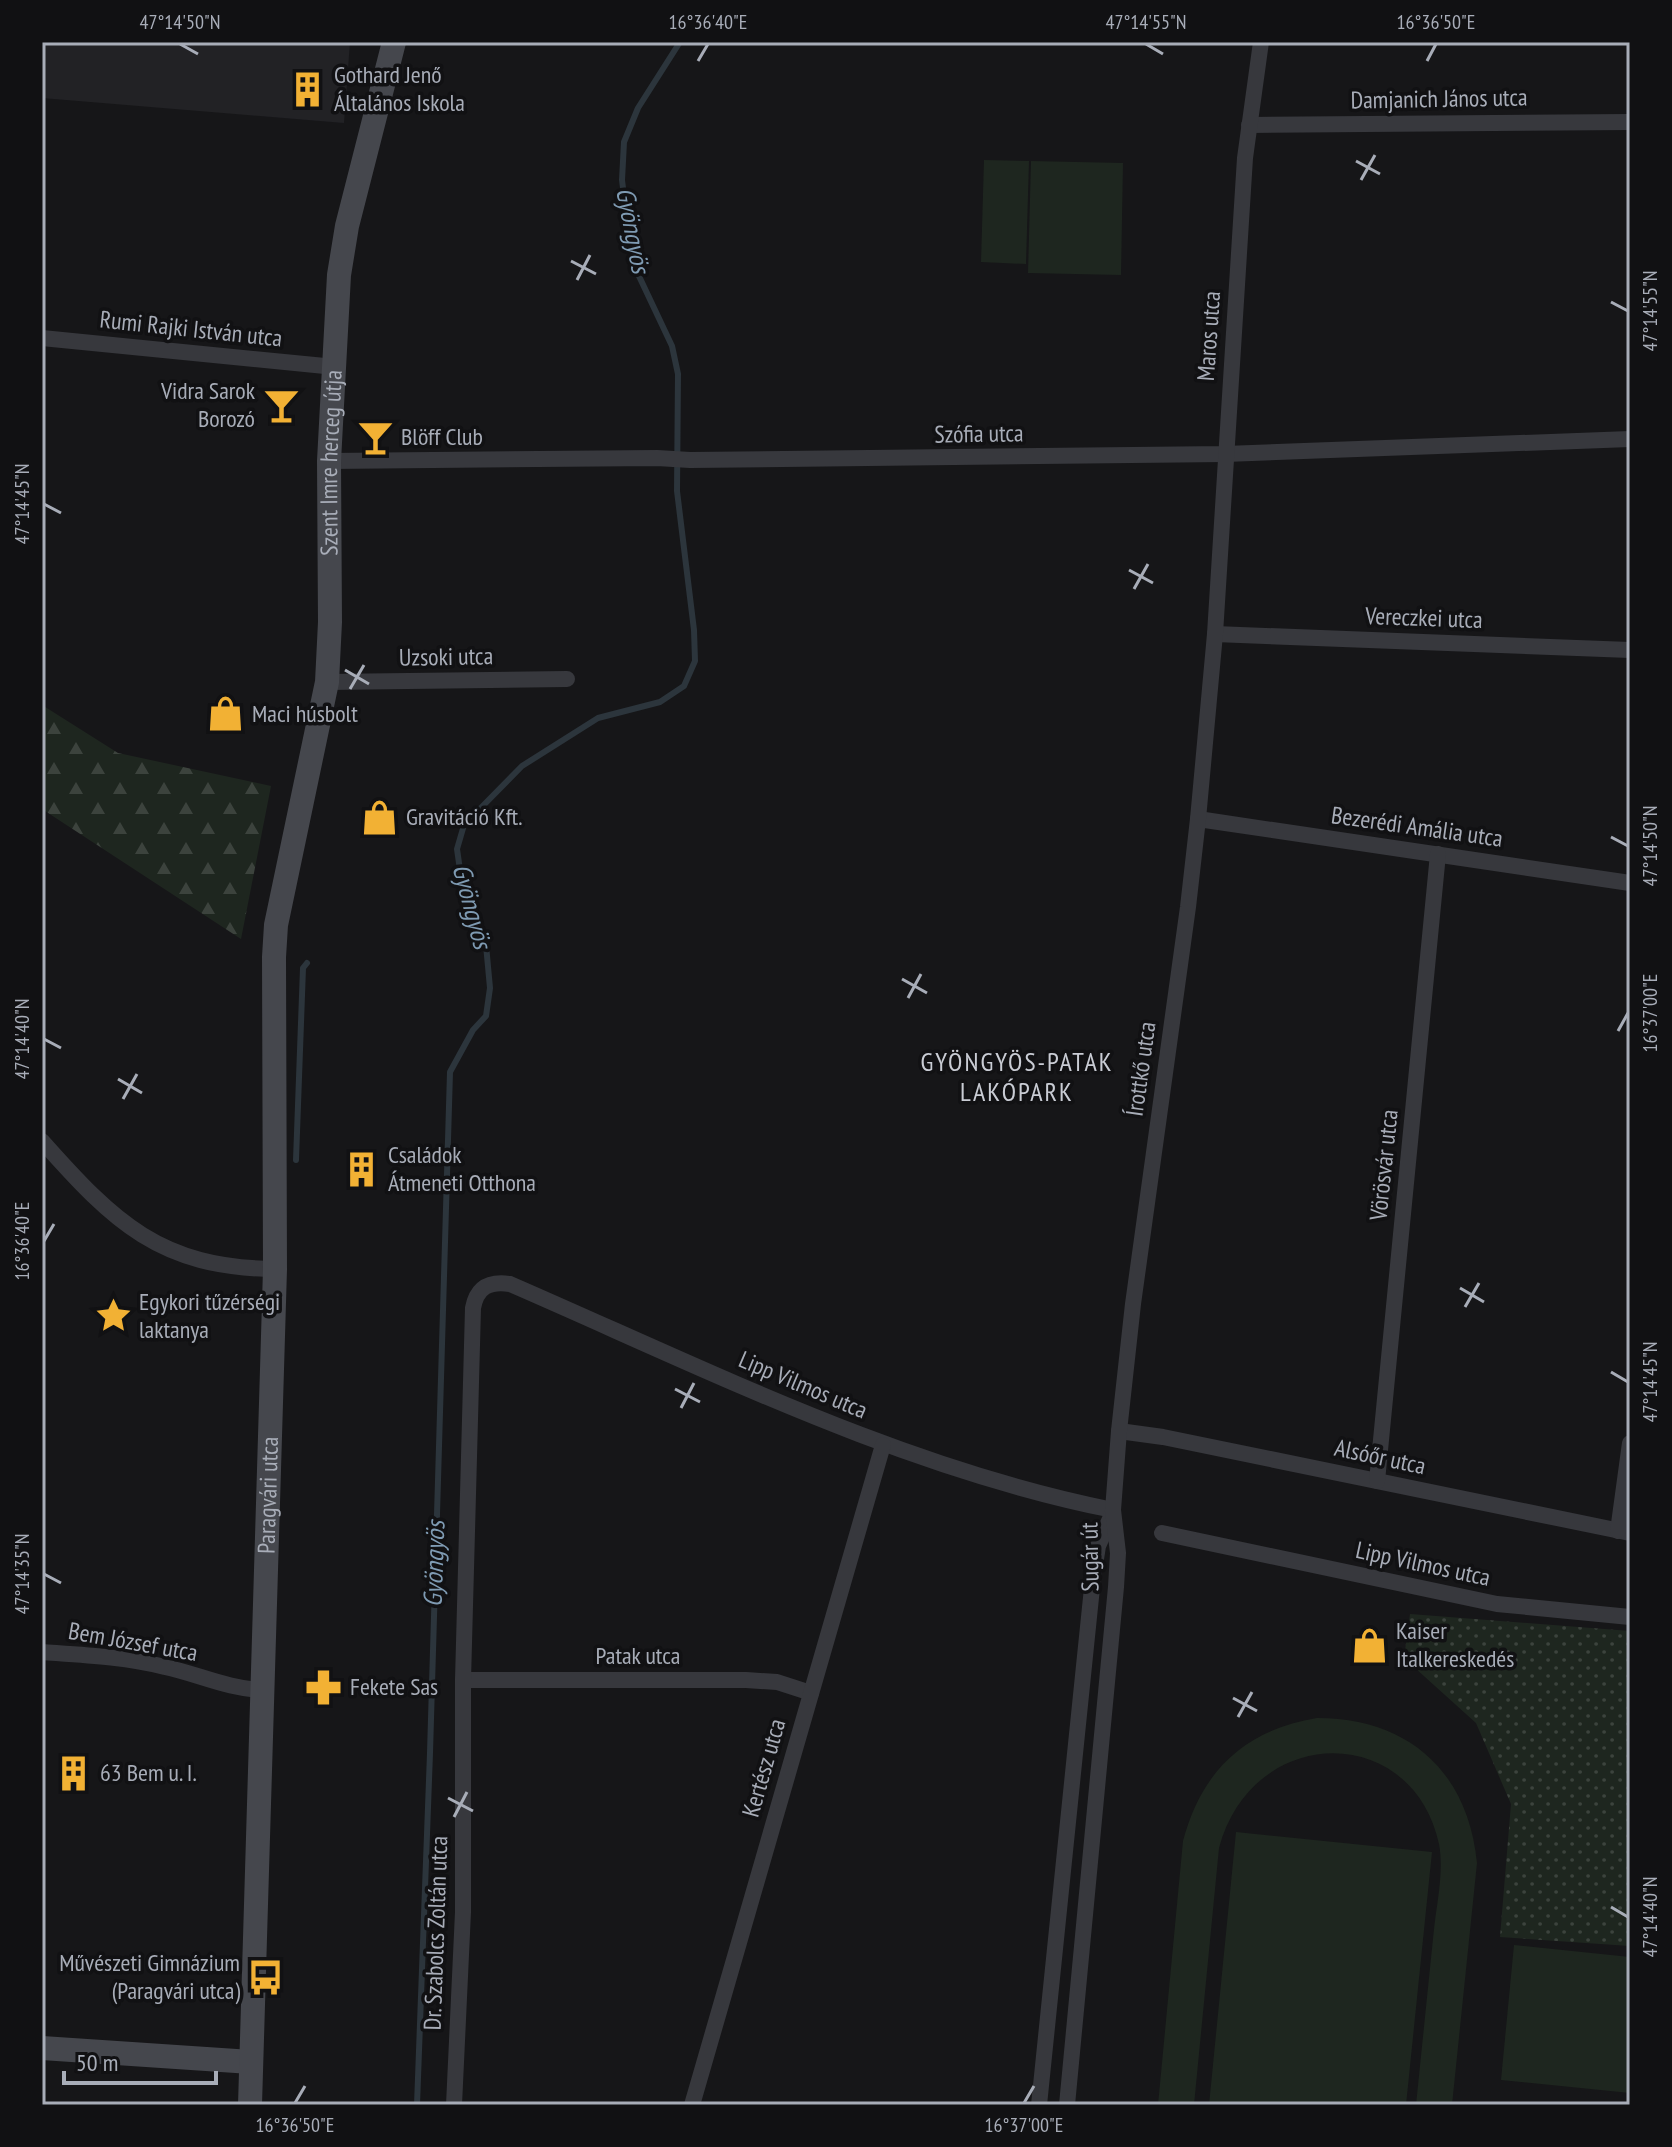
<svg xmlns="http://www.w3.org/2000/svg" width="1672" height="2147" font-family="'PT Sans Narrow',sans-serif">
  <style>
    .built { fill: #222225 }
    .grass { fill: url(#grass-dots) }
    .forest { fill: url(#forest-firs) }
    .green { fill: #1e261f }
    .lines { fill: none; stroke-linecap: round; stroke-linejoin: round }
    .stream { stroke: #2c353c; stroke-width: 6 }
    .street { stroke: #37383d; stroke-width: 16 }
    .secondary { stroke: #45474d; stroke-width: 24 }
    .ticks { fill: none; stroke: #a8adb8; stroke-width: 3 }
    .labels { text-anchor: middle; stroke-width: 7; stroke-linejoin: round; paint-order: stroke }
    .poi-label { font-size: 24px; fill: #a8adb8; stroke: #111113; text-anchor: start }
    .street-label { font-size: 24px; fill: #a8adb8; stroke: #111113 }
    .water-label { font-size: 26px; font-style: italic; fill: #7f9bb3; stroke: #111113 }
    .neighbourhood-label { font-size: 26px; letter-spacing: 2px; fill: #c9ccd4; stroke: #111113 }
    .neatline { fill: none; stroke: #a8adb8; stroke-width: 3 }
    .ticks-label { font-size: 20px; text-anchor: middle; fill: #a8adb8 }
  </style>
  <defs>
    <pattern id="grass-dots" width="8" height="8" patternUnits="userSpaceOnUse" patternTransform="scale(2)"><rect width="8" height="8" fill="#1e261f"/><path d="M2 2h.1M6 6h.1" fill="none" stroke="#3c433d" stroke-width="1.8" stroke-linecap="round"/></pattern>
    <pattern id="forest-firs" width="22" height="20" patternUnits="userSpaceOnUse" patternTransform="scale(2)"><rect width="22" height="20" fill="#1e261f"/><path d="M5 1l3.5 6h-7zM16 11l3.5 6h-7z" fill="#3c433d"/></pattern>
  </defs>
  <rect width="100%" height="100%" fill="#161618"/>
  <!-- built -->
  <path class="built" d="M42 42H350L344 123 42 98Z"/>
  <!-- grass -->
  <path class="grass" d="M1410 1614 1630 1631V1946L1500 1937 1511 1804 1476 1723 1404 1658Z"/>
  <!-- forest -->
  <path class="forest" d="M42 705 118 753 271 786 241 939 42 809Z"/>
  <!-- green -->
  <g class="green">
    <path d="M984 160 1029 161 1026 264 981 262Z"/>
    <path d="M1031 161 1123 163 1121 275 1028 273Z"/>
    <path d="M1317 1718C1408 1718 1468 1771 1477 1863L1452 2105H1416C1422 2046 1428 1988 1434 1929 1437 1902 1444 1871 1439 1844 1412 1721 1252 1724 1219 1848L1194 2105H1158L1183 1841C1202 1770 1245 1730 1317 1718Z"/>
    <path d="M1236 1832 1432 1852 1406 2105H1209Z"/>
    <path d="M1514 1945 1630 1957V2093L1501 2080Z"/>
  </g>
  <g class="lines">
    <!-- stream -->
    <g class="stream">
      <path d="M296 1160 303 968 307 963"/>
      <path d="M417 2105 430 1753 450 1072 473 1030 486 1016 490 988 486 945 461 877 457 849 464 825 522 766 598 718 660 702 684 686 695 661 694 630 677 491 678 374 672 346 638 274 628 228 622 180 624 142 638 108 680 42"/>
    </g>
    <!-- street -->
    <g class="street">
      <path d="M1249 125 1630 122"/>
      <path d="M42 338 335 367"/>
      <path d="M329 461 657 458 690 460 1225 454 1630 439"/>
      <path d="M1215 634 1630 650"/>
      <path d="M327 682 567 679"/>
      <path d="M1198 819 1630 883"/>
      <path d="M42 1141C114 1222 160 1268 275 1269"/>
      <path d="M1119 1431 1163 1437 1630 1533"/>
      <path d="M1377 1481 1438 854"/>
      <path d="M1618 1531 1630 1443"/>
      <path d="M1162 1533 1497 1604 1630 1617"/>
      <path d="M42 1652C83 1655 125 1657 165 1667 198 1674 228 1689 262 1690"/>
      <path d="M463 1680H746L777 1682 811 1693"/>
      <path d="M454 2105 463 1912V1680L473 1308C477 1287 489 1281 510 1284 706 1369 902 1468 1113 1510"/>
      <path d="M692 2105 883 1445"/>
      <path d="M1039 2105 1093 1578 1098 1546 1113 1512"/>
      <path d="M1067 2105 1116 1587 1118 1553 1113 1510 1119 1431 1133 1304 1188 907 1198 819 1215 634 1245 158 1261 42"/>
    </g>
    <!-- secondary -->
    <g class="secondary">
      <path d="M42 2048 251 2062"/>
      <path id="s1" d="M250 2105 275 1269 274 957 276 925 327 682 330 622 329 461 339 275 347 226 394 42"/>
    </g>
  </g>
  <!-- ticks -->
  <path class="ticks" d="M180 44 198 54M1146 44 1163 54M698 61 708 44M1427 61 1436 44M1356 161 1380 174M1361 180 1375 155M571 261 596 274M577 280 590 255M1611 302 1628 311M44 504 61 513M1129 570 1153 583M1134 589 1148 564M345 670 369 684M350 689 364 665M1611 837 1628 846M902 979 927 993M908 998 921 974M1618 1031 1628 1013M44 1039 61 1048M118 1079 142 1093M123 1099 137 1074M44 1241 54 1224M1460 1288 1484 1302M1465 1307 1479 1283M1611 1372 1628 1382M675 1389 700 1402M681 1408 694 1383M44 1574 61 1583M1233 1698 1257 1711M1238 1717 1252 1692M448 1798 473 1811M454 1817 467 1792M1611 1907 1628 1917M295 2103 305 2086M1024 2103 1034 2086"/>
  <!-- icons -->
  <defs>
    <symbol id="building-bare" viewBox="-9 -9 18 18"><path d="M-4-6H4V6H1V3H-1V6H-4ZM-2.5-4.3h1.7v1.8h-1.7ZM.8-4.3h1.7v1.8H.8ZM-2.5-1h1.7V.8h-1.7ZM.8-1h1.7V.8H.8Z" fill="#f2b134" stroke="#111113" stroke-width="2.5" paint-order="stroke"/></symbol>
    <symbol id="bar-bare" viewBox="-9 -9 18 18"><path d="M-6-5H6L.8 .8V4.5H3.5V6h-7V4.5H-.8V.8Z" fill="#f2b134" stroke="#111113" stroke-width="2.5" paint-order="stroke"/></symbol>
    <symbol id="shop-bare" viewBox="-9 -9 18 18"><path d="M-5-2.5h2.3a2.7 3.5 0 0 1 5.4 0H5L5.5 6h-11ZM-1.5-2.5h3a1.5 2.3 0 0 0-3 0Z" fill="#f2b134" stroke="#111113" stroke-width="2.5" paint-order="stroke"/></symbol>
    <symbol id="sight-bare" viewBox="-9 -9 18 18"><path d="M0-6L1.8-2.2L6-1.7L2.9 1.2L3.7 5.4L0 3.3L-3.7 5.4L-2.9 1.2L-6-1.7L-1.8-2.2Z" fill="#f2b134" stroke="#111113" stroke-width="2.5" paint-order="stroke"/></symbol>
    <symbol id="pharmacy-bare" viewBox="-9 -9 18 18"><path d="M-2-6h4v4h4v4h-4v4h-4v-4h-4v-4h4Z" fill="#f2b134" stroke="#111113" stroke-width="2.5" paint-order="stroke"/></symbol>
    <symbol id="bus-bare" viewBox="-9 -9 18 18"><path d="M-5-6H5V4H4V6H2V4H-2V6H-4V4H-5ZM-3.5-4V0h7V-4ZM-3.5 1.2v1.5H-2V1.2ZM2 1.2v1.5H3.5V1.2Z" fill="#f2b134" stroke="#111113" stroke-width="2.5" paint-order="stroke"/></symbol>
  </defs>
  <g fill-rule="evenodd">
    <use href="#building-bare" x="282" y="64" width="51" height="51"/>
    <use href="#bar-bare" x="256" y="380" width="51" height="51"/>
    <use href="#bar-bare" x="350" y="412" width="51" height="51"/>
    <use href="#shop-bare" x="200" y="688" width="51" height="51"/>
    <use href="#shop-bare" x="354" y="792" width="51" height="51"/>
    <use href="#building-bare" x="336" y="1144" width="51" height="51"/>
    <use href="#sight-bare" x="88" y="1290" width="51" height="51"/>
    <use href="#shop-bare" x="1344" y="1620" width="51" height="51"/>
    <use href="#pharmacy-bare" x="298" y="1662" width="51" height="51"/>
    <use href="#building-bare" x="48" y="1748" width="51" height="51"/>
    <use href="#bus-bare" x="240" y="1952" width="51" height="51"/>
  </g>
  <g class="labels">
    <!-- poi labels -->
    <g class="poi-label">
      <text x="334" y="83">Gothard Jenő<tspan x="334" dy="28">Általános Iskola</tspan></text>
      <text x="255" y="399" text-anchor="end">Vidra Sarok<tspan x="255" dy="28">Borozó</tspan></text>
      <text x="401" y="445">Blöff Club</text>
      <text x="252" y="722">Maci húsbolt</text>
      <text x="406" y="825">Gravitáció Kft.</text>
      <text x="388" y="1163">Családok<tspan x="388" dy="28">Átmeneti Otthona</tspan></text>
      <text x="139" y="1310">Egykori tűzérségi<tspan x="139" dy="28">laktanya</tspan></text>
      <text x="1396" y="1639">Kaiser<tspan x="1396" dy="28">Italkereskedés</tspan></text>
      <text x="350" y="1695">Fekete Sas</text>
      <text x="100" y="1781">63 Bem u. I.</text>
      <text x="240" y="1971" text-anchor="end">Művészeti Gimnázium<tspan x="240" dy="28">(Paragvári utca)</tspan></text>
    </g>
    <!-- street labels -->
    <g class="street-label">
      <text transform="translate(1439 99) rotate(-1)" y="8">Damjanich János utca</text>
      <text transform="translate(191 329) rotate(6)" y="8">Rumi Rajki István utca</text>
      <text transform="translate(1209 336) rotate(-86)" y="8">Maros utca</text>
      <text transform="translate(979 434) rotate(-1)" y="8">Szófia utca</text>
      <text dy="8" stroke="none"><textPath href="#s1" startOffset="1648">Szent Imre herceg útja</textPath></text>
      <text transform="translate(1424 618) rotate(2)" y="8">Vereczkei utca</text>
      <text transform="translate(446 657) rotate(-1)" y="8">Uzsoki utca</text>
      <text transform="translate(1417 827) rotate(8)" y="8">Bezerédi Amália utca</text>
      <text transform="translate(1141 1069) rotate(-82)" y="8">Írottkő utca</text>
      <text transform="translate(1384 1165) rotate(-84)" y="8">Vörösvár utca</text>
      <text transform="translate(803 1385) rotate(23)" y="8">Lipp Vilmos utca</text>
      <text transform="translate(1380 1457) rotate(12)" y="8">Alsóőr utca</text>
      <text dy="8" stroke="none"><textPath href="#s1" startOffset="610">Paragvári utca</textPath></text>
      <text transform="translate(1090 1557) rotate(-91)" y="8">Sugár út</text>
      <text transform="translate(1423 1564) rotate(12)" y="8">Lipp Vilmos utca</text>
      <text transform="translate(133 1642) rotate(10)" y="8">Bem József utca</text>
      <text x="638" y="1664">Patak utca</text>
      <text transform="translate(764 1768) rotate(-74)" y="8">Kertész utca</text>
      <text transform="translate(436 1933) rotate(-88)" y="8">Dr. Szabolcs Zoltán utca</text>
    </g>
    <!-- water labels -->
    <g class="water-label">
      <text transform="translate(633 230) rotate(79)" y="9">Gyöngyös</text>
      <text transform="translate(472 906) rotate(75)" y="9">Gyöngyös</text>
      <text transform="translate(434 1564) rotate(-88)" y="9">Gyöngyös</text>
    </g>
    <!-- neighbourhood labels -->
    <g class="neighbourhood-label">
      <text x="1017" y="1071">GYÖNGYÖS-PATAK<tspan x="1017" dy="30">LAKÓPARK</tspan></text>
    </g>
  </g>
  <!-- border -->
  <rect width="1672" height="2147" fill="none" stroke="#111113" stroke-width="88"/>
  <!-- scale -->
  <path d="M64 2071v12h152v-12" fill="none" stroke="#a8adb8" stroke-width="4"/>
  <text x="76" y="2071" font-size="24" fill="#a8adb8" stroke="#111113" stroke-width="6" paint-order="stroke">50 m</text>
  <rect x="44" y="44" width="1584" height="2059" class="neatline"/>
  <g class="ticks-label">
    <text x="180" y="29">47°14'50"N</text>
    <text x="708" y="29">16°36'40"E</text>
    <text x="1146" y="29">47°14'55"N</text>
    <text x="1436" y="29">16°36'50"E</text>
    <text transform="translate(1650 311) rotate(-90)" y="7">47°14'55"N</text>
    <text transform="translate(22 504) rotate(-90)" y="7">47°14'45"N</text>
    <text transform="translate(1650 846) rotate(-90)" y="7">47°14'50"N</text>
    <text transform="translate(1650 1013) rotate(-90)" y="7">16°37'00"E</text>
    <text transform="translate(22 1039) rotate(-90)" y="7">47°14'40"N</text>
    <text transform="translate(22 1241) rotate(-90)" y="7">16°36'40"E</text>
    <text transform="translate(1650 1382) rotate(-90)" y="7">47°14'45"N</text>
    <text transform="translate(22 1574) rotate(-90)" y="7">47°14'35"N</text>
    <text transform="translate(1650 1917) rotate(-90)" y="7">47°14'40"N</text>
    <text x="295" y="2132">16°36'50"E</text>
    <text x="1024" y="2132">16°37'00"E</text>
  </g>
</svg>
